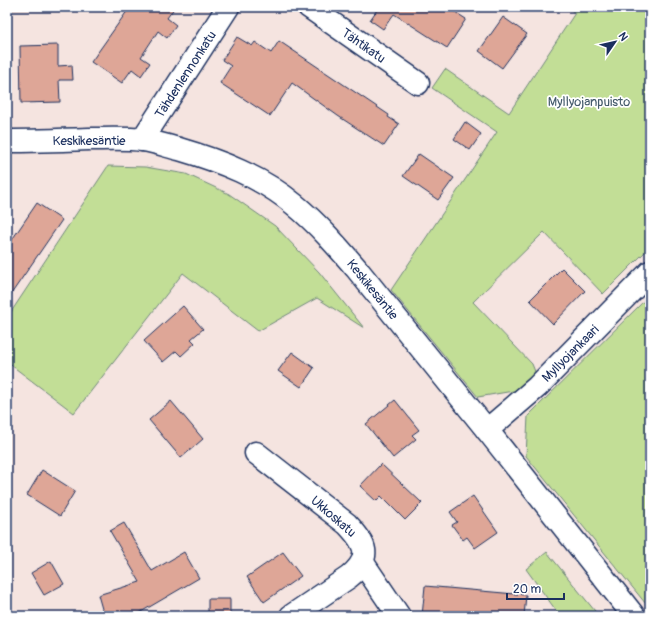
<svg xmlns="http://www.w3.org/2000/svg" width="657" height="623" font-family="Pangolin,sans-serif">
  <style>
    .green { fill: #c2de96; stroke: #6e867a }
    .building { fill: #dea697; stroke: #1b2f5e }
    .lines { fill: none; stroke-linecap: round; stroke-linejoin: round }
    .minor-casing { stroke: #1b2f5e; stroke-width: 25 }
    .minor { stroke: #fff; stroke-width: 22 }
    .labels { text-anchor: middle; stroke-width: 3.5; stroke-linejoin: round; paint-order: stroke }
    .street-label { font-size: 13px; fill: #1b2f5e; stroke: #fff }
    .park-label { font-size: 13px; fill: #455b6c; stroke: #fff }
  </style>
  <rect width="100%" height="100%" fill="#f5e4e0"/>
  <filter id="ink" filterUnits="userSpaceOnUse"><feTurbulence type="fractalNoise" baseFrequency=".025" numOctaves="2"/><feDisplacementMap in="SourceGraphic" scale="8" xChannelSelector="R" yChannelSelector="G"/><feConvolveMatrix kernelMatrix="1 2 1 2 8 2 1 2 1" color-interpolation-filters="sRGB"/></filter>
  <g filter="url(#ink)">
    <!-- green -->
    <g class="green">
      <path d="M567 7H650V247L603 294 544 232 473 302 532 364 540 384 537 387 478 397 391 290 497 132 432 88 445 69 509 113 575 13Z"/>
      <path d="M108 166 145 167 186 174 229 194 275 226 319 272 364 328 317 298 258 331 183 273 74 413 7 362V318Z"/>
      <path d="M650 295V609L526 456 528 416Z"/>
      <path d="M547 552 599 616H560L526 569Z"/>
    </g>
    <!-- building -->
    <g class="building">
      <path d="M130 7H175L167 18 176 25 167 38 158 31 141 57 150 63 141 76 132 69 122 83 91 62Z"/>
      <path d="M379 7H447L466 19 447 48 394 14 383 29 370 20Z"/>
      <path d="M503 17 527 34 502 68 479 51Z"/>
      <path d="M237 37 252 46 255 42 271 53 279 41 389 115 388 117 399 124 384 146 338 116 292 83 270 116 220 83 231 66 222 60Z"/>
      <path d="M58 45V66L72 65 73 80H59L60 102 21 103 20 46Z"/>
      <path d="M465 122 481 134 470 150 454 139Z"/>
      <path d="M419 154 454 178 438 200 403 176Z"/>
      <path d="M37 203 62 220 7 300V247Z"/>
      <path d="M562 268 585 291 553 324 530 300Z"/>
      <path d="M183 306 203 329 191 339 195 343 181 356 176 351 163 362 144 341Z"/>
      <path d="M292 352 314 368 301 387 278 371Z"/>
      <path d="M395 400 419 430 412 435 416 439 393 458 366 424Z"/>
      <path d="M171 401 203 439 181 458 149 420Z"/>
      <path d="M381 464 422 503 405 520 381 496 376 501 360 486Z"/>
      <path d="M42 470 75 491 60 516 27 495Z"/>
      <path d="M473 496 498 532 475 548 467 537 463 540 452 525 457 522 450 512Z"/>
      <path d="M124 523 152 571 184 552 199 578 134 616H104L98 595 140 582 110 531Z"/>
      <path d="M283 552 301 576 264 602 247 577Z"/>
      <path d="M51 561 64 584 44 595 31 573Z"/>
      <path d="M425 586 526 595 524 616H422Z"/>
      <rect x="208" y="599" width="22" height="17"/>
    </g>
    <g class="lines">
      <defs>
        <g id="minor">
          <path d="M309 7 418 83"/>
          <path d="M142 140 228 7"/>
          <path d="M7 141C34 141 62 140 89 139 106 139 127 138 143 140 155 142 167 146 179 149 220 161 262 177 295 205 318 224 337 246 356 268L487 430 634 616"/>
          <path d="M487 430 537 387 650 272"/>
          <path d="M256 453 347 524C366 544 373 557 349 577L291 616"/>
          <path d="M363 563 399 616"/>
        </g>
      </defs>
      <!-- minor casing -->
      <use href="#minor" class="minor-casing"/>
      <!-- minor -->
      <use href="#minor" class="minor"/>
    </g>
  </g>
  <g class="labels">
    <!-- street labels -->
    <g class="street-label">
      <text transform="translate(364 45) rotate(35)" y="5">Tähtikatu</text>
      <text transform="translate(185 74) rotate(-57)" y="5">Tähdenlennonkatu</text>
      <text x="89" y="145">Keskikesäntie</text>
      <text transform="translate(373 289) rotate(51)" y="5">Keskikesäntie</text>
      <text transform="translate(570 353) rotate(-45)" y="5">Myllyojankaari</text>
      <text transform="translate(334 516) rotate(41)" y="5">Ukkoskatu</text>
    </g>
    <!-- park labels -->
    <g class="park-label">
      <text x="589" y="106">Myllyojanpuisto</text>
    </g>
  </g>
  <!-- margin -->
  <rect width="657" height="623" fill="none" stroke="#fff" stroke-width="24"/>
  <rect x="12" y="12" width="633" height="599" fill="none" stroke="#1b2f5e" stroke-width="1.5" filter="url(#ink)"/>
  <!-- north arrow -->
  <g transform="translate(615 42) rotate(56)" stroke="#ffffff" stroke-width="3" paint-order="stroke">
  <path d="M0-3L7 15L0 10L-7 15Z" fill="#1b2f5e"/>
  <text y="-6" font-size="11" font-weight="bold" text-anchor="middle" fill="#1b2f5e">N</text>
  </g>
  <!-- scale -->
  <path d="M507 593v6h57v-6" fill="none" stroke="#1b2f5e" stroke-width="2"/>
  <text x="513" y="593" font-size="12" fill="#1b2f5e" stroke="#ffffff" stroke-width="3" paint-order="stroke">20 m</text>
</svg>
